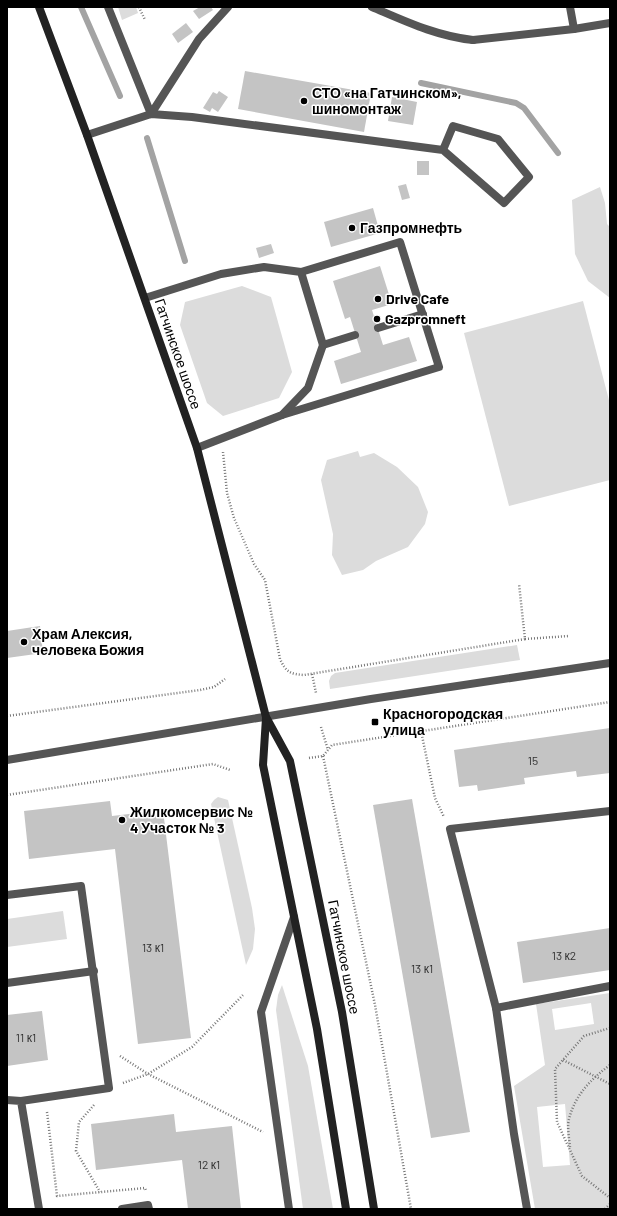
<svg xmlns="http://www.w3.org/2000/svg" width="617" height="1216" font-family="Barlow,sans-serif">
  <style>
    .green { fill: #dcdcdc; fill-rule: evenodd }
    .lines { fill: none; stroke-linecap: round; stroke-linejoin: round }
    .stream { stroke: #a3a3a3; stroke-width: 6 }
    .building { fill: #c4c4c4 }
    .path { stroke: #777; stroke-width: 2.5; stroke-dasharray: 1 2; stroke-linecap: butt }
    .lane { stroke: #555; stroke-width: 8 }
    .street { stroke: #555; stroke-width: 8 }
    .secondary { stroke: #222; stroke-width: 8 }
    .poi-dot { fill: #000; stroke: #fff; stroke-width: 1.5 }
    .labels { text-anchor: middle; stroke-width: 3; stroke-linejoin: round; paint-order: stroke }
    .number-label { font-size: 12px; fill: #313131 }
    .poi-label { font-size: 14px; font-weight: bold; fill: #000; stroke: #fff; text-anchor: start }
    .street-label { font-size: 14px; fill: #000; stroke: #fff }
  </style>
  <rect width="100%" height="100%" fill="#fff"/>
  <!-- green -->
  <g class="green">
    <path d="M118 7H136L138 13 122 20Z"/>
    <path d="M600 187 605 203 607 224 610 227V298L588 281 575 254 572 200Z"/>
    <path d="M242 286 271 297 292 372 279 398 223 416 207 403 180 325 185 302Z"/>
    <path d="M583 301 610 404V480L509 506 464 333Z"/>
    <path d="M358 451 360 457 374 453 397 467 418 487 428 512 425 524 408 547 376 561 363 570 342 575 332 555 333 534 321 480 327 460Z"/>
    <path d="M517 645 520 660 330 689 329 681 331 676 335 673Z"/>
    <path d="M218 797 228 800 252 908 255 929 253 949 246 965 211 804 214 800Z"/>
    <path d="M63 911 67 939 7 947V919Z"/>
    <path d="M282 985 308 1066 333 1209H303L276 1010 278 995Z"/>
    <path d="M610 993V1209H535L514 1086 545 1065 536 1004ZM591 1003 594 1024 555 1030 552 1009ZM565 1104 570 1165 543 1167 537 1107Z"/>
  </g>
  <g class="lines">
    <!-- stream -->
    <g class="stream">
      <path d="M81 7 120 96"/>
      <path d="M421 83 516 103 524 108 558 153"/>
      <path d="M147 138 185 261"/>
    </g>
  </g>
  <!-- building -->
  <g class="building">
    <path d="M200 7H211L213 10 199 19 193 11Z"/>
    <path d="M186 23 193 32 178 43 172 34Z"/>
    <path d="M245 71 371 93 364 132 238 109Z"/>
    <path d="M219 91 228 97 218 112 212 108 210 112 203 108 213 92 217 94Z"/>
    <path d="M392 97 417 102 413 125 388 121Z"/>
    <rect x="417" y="161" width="12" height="14"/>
    <path d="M406 184 410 198 402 200 398 186Z"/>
    <path d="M373 208 380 233 331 247 324 222Z"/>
    <path d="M271 244 274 253 259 258 256 248Z"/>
    <path d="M380 266 392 304 372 310 383 345 409 337 417 361 341 384 334 361 361 352 350 317 345 319 333 281Z"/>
    <path d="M40 626 43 653 7 658V631Z"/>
    <path d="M610 728V773L577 777 576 771 524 778 525 784 478 791 477 785 459 787 454 750Z"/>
    <path d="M412 799 470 1132 431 1138 373 805Z"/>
    <path d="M110 801 112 816 163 810 191 1038 138 1044 115 849 29 859 24 811Z"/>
    <path d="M610 928V970L523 983 517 942Z"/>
    <path d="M42 1011 48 1060 7 1066V1015Z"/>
    <path d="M174 1114 176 1132 232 1126 241 1209H188L182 1160 96 1170 91 1124Z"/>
  </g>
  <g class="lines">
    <!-- path -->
    <g class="path">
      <path d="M139 7 145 20"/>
      <path d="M223 452 227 493 234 518 254 564 265 580 280 659C286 672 290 674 304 675L525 639 519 584"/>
      <path d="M525 639 569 636"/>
      <path d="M312 674 316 693"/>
      <path d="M7 716 200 690 214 687 225 679"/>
      <path d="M321 727 328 750"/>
      <path d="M421 731 435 798 444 817"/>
      <path d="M323 756 375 1005 411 1209"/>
      <path d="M309 758 323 756 332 745 610 702"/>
      <path d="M7 795 213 764 230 770"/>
      <path d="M610 1028 584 1036 555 1069 557 1122 582 1176 610 1198"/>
      <path d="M120 1056 148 1074 263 1132"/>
      <path d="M563 1060 610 1084"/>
      <path d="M123 1083 148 1074 192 1047 244 994"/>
      <path d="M94 1105 79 1122 76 1151 100 1192"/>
      <path d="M47 1112 57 1196 145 1188 146 1191"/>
      <path d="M570 1147C569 1138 567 1127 569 1119 575 1095 591 1079 610 1065"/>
      <path d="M605 1209 610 1204"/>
    </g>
    <!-- lane -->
    <g class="lane">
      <path d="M108 7 151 114 199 39 228 7"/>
      <path d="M372 7C405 21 436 36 473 40"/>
      <path d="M570 7 574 29"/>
      <path d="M87 135 151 114 192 117 443 150 504 203 529 177 498 139 453 126 443 150"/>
      <path d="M145 298 221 274 264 267 301 272 323 345 308 388 282 415 197 448"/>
      <path d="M378 328 423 314"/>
      <path d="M323 345 355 335"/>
      <path d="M282 415 439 367 400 242 301 272"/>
      <path d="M7 895 81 886 109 1088 21 1101"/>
      <path d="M7 983 94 971"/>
      <path d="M496 1008 610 986"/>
      <path d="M7 1100 21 1101 39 1209"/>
      <path d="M122 1209 148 1205 149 1209"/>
      <path d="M527 1209 514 1134 496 1008 450 829 610 811"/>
    </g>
    <!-- street -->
    <g class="street">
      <path d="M473 40 574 29 610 23"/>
      <path d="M7 760 371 699 610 663"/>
      <path d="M289 1209 261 1012 294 917"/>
    </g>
    <!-- secondary -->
    <g class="secondary">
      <path d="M39 7 87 135 197 448 266 717 290 761 342 1012 374 1209"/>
      <path d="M266 718 263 765 317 1029 346 1209"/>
    </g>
  </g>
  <!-- markers -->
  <g class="poi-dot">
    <circle cx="304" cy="101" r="4"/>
    <circle cx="352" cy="228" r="4"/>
    <circle cx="378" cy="299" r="4"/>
    <circle cx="377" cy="319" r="4"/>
    <circle cx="24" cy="642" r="4"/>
    <rect x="371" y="718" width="8" height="8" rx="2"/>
    <circle cx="122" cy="820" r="4"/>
  </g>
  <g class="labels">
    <!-- number labels -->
    <g class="number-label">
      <text x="533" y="765">15</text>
      <text x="153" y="952">13 к1</text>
      <text x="564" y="960">13 к2</text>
      <text x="422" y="973">13 к1</text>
      <text x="26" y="1042">11 к1</text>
      <text x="209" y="1169">12 к1</text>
    </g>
    <!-- poi labels -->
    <g class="poi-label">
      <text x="312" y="98">СТО «на Гатчинском»,<tspan x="312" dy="16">шиномонтаж</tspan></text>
      <text x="360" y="233">Газпромнефть</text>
      <text x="386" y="304">Drive Cafe</text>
      <text x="385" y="324">Gazpromneft</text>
      <text x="32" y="639">Храм Алексия,<tspan x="32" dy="16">человека Божия</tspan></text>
      <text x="383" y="719">Красногородская<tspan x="383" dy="16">улица</tspan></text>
      <text x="130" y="817">Жилкомсервис №<tspan x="130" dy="16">4 Участок № 3</tspan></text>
    </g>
    <!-- street labels -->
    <g class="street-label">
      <text transform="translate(178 354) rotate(71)" y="5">Гатчинское шоссе</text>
      <text transform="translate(344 957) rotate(79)" y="5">Гатчинское шоссе</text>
    </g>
  </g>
  <!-- border -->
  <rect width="617" height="1216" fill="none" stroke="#000000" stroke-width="16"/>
</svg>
